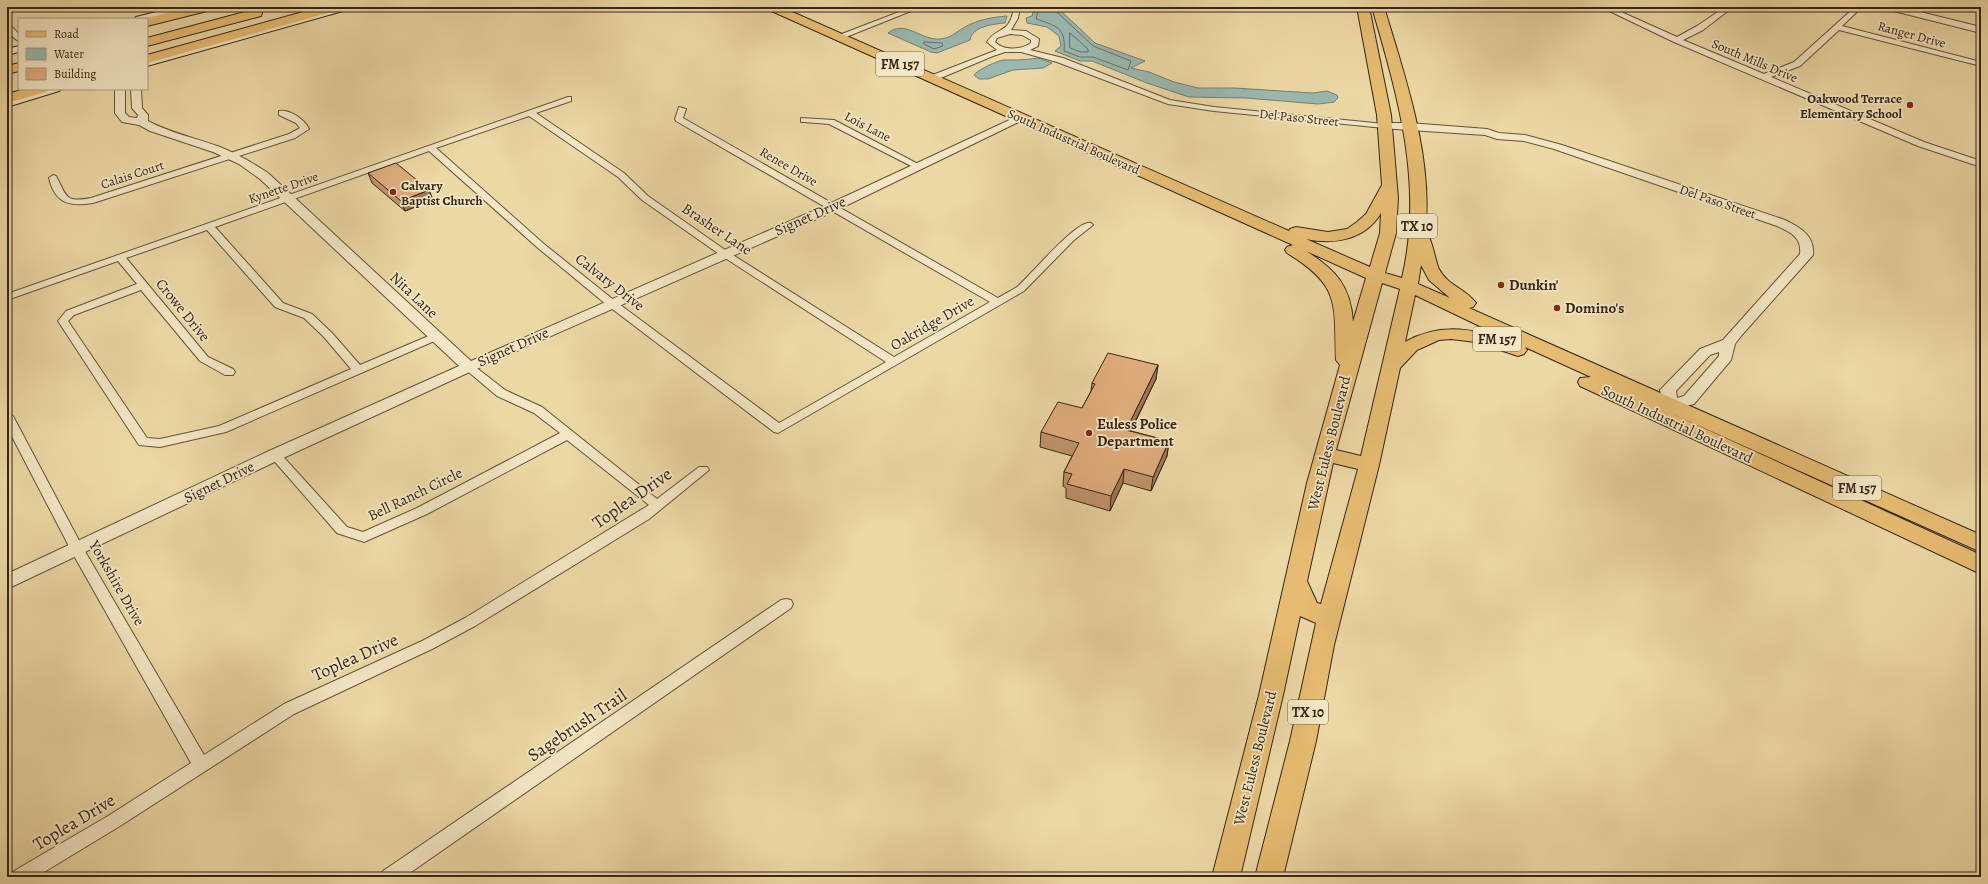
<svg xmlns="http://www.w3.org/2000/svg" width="1988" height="884" font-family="Alegreya,serif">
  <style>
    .water { fill: #9ab8af; stroke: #727e72 }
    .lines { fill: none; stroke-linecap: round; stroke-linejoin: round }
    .shore { stroke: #686f63; stroke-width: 1 }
    .minor-casing { stroke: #64523a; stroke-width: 2 }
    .tertiary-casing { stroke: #64523a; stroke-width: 2 }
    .secondary-casing { stroke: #362617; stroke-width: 2 }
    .primary-casing { stroke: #362617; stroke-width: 2 }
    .motorway-casing { stroke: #362617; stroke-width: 2 }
    .minor { fill: #f3e6c4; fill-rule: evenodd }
    .tertiary { fill: #f3e6c4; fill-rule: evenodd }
    .secondary { fill: #f3e6c4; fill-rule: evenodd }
    .primary { fill: #e6bc72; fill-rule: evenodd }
    .motorway { fill: #e6bc72; fill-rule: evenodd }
    .wall { fill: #c1946b; stroke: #362617 }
    .shaded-wall { fill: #9d7857; stroke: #362617 }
    .building { fill: #e0ac7c; stroke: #362617 }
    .poi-dot { fill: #8f2418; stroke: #f3e6c4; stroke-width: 1.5 }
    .labels { text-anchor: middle; stroke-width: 3.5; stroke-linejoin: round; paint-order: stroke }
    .far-street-label { font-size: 13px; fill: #362617; stroke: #f3e6c4 }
    .far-poi-label { font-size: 13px; font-weight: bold; fill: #362617; stroke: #f3e6c4; text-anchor: end }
    .shield { fill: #f3e6c4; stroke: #6f604b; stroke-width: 1 }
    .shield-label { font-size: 14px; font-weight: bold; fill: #362617 }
    .street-label { font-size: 15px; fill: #362617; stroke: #f3e6c4 }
    .poi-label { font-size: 15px; font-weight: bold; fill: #362617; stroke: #f3e6c4; text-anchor: start }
    .near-street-label { font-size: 18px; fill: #362617; stroke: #f3e6c4 }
  </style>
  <rect width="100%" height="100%" fill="#ecd8a5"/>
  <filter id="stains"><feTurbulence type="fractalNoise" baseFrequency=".005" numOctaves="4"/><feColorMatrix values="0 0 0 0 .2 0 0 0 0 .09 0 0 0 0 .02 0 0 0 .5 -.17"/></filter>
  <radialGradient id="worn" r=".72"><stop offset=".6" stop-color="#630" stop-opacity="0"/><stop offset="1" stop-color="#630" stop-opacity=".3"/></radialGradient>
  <!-- water -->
  <g class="water">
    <path d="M1054 7 1060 10 1095 43 1145 61 1131 68 1149 72 1174 82 1198 88H1235L1313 93 1327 91 1337 95 1338 98 1334 102 1318 104 1246 98 1189 97 1147 83 1092 61H1080L1055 51 1061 46 1059 36 1047 27 1027 23 1026 18 1032 16 1034 9 1039 7Z"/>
    <path d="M1007 16 1005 23C994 24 972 26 970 40L937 53 931 52 888 33C905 19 922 41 940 39 951 38 956 32 965 27 977 20 993 17 1007 16Z"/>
    <path d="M1038 58 1052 63 1043 68 1013 70 988 79H979L974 75C976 71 998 60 1004 60 1015 60 1026 60 1038 58Z"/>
  </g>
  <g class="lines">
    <!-- shore -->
    <g class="shore">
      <path d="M1039 7 1036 19C1056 26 1066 27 1064 51L1080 57H1093L1128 70 1131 61 1093 46 1056 11 1054 7"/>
      <path d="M1070 33 1088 49V52H1081L1070 48Z"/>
      <path d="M924 42 942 43 943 46 934 49 924 44Z"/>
    </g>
    <defs>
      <g id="minor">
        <path d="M912 7H921L841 39 834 37Z"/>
        <path d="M1014 7H1020L1018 18 1011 30 1026 31 1039 39 1038 46 1030 50 1063 58 1170 100 1214 107 1384 124 1388 126 1384 128 1214 111 1168 104 1057 62 1021 52H1005L993 56 936 80H930V76L997 50 987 42C997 26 1010 35 1014 7ZM1010 34 1022 35 1031 40V43C1021 50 1004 51 995 42L997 38Z"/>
        <path d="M1172 7H1182L1179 9Z"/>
        <path d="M1601 7H1610L1677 37 1697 26 1725 7H1733L1703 30 1683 40 1764 74 1794 62 1855 7H1862L1842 26 1981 62V66L1839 30 1800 66 1771 77 1924 142 1981 161V167L1918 146 1674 42Z"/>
        <path d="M7 22 19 34V41C12 38 7 30 7 22Z"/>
        <path d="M568 97H571V101L536 113 624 173 648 196 728 252 894 357 990 302 676 121 675 119 679 107 686 109 683 118 998 298C1004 294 1011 291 1017 287 1030 276 1077 219 1091 223L1093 225 1074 240 1024 291 778 433 774 432 607 305 538 248 429 151 215 227 283 303 312 314 332 333 360 365 431 335 435 334 440 337 439 339 226 432 160 447 139 445 58 321 66 311 137 284 118 261 7 300V294ZM529 116 618 177 642 200 722 256 886 362 779 423 615 301 544 244 436 148ZM207 230 275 307 304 318 324 337 351 369 219 426 160 439 147 438 68 321 74 315 141 290 200 361 225 375H233L235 372 233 369 208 357 126 258Z"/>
        <path d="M279 111C290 109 305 120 309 129L295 138 93 203C69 207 55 203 49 178L53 175 56 176C67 196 64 203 91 198L289 134 300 128 296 123 279 115Z"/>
        <path d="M801 118 834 120 922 166 921 168H915L829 124 804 122H801Z"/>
        <path d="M469 363 473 365 505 390 542 407 657 499 699 467H707L709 470 649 519 475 626 432 649 294 714 120 826 36 877H11L14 871 108 816 191 763 73 554 7 427V412L13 416 83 548 204 755 284 704 422 641 465 618 649 505 567 440 427 514 364 542 337 533 269 455 271 452H279L347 527 363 532 417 508 560 433 534 413 497 396 465 369 463 367Z"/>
        <path d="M786 599 791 600 793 604 791 608 404 877H380L383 871 781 600Z"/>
      </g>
      <g id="tertiary">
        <path d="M1884 7H1900L1981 27V33L1886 9Z"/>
        <path d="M115 89H125V113L129 117 137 118 138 115 132 108 131 89H141L142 108 148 115V121C170 133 196 138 220 147 237 154 253 163 268 173L471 361 829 204 1018 116H1026L1027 118 837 210 474 370 281 459 7 589V574L269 451 459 366 260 179 239 164 213 152 150 131 139 125 122 122 115 113Z"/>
        <path d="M1384 123H1409L1487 129 1499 133 1525 135 1562 145 1785 220C1801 228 1815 236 1813 255L1741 336 1735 344 1731 360 1694 404 1677 408 1671 417 1666 418 1661 417 1658 413 1663 404 1660 390 1663 387 1700 349 1723 340 1800 254C1802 237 1790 232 1777 226L1554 149 1524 141 1497 139 1485 135 1380 128 1378 126 1380 124ZM1719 352V356L1684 396 1677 398 1676 391 1710 355Z"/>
      </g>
      <g id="secondary">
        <path d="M176 7H193L192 9 147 20V19H135L136 17Z"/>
        <path d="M336 7H351L350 9 147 66V60Z"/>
        <path d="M19 46V52L7 55V49Z"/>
        <path d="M42 89H61L59 91 7 107V99Z"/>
      </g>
      <path id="primary" d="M765 7H781L1289 231 1290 229 1296 227 1328 232 1347 229 1357 222 1366 214 1382 185 1377 115 1357 7H1369L1391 115 1398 198 1396 233 1385 273 1402 278C1424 184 1398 97 1372 7H1384C1405 77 1434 159 1425 233 1432 235 1435 261 1439 269 1447 285 1466 289 1476 303L1473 307 1469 308 1981 535V552L1666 411 1981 555V574L1580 386 1578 382 1580 378 1591 377 1525 347 1527 350 1524 354 1518 356 1476 342 1451 339 1439 340 1417 350 1400 368 1379 465 1334 645 1316 741 1283 877H1255L1290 741 1316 623 1300 616 1283 695 1240 877H1212L1259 695 1307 483 1340 365 1336 360C1334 303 1341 286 1287 253L1285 250 1287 247 1293 245 767 9ZM1381 213 1380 233 1370 267 1306 239C1334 245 1365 240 1381 213ZM1306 251 1366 278 1353 322C1351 286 1335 269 1306 251ZM1421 265 1429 280 1450 298 1418 284ZM1382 283 1400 289 1361 456 1336 450ZM1415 295 1515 343C1478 329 1441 321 1405 342ZM1333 463 1358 469 1321 604 1317 603 1307 581Z"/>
      <g id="motorway">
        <path d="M192 7H213L211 10 147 26V19H143Z"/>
        <path d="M321 7H341L339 10 147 63V55Z"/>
        <path d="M256 9 261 10 262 13 261 16 147 46V38Z"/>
        <path d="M19 63V71L7 74V66Z"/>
        <path d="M25 89H48L46 92 7 103V94Z"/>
      </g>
    </defs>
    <!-- minor casing -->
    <use href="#minor" class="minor-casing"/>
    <!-- tertiary casing -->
    <use href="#tertiary" class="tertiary-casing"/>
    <!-- secondary casing -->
    <use href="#secondary" class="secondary-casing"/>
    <!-- primary casing -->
    <use href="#primary" class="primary-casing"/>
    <!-- motorway casing -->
    <use href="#motorway" class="motorway-casing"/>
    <!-- minor -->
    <use href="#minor" class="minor"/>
    <!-- tertiary -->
    <use href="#tertiary" class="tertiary"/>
    <!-- secondary -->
    <use href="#secondary" class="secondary"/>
    <!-- primary -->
    <use href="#primary" class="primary"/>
    <!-- motorway -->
    <use href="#motorway" class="motorway"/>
  </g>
  <!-- wall -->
  <g class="wall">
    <path d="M368 173 429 190 433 200 405 211 372 183Z"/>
    <path d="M1158 365 1156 379 1131 431 1169 441 1167 456 1151 491 1123 483 1110 511 1066 498V488L1063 486 1064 472 1072 456 1040 447 1041 432 1082 408 1091 391 1092 383Z"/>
  </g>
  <!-- shaded-wall -->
  <g class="shaded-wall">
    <path d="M429 190 433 200 405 211 401 201Z"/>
    <path d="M1158 365 1156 379 1124 444 1126 430Z"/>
    <path d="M1169 441 1167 456 1151 491 1153 477Z"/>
    <path d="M1124 469 1123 483 1110 511 1111 496Z"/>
  </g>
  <!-- building -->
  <g class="building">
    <path d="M396 163 429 190 401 201 368 173Z"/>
    <path d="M1108 353 1158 365 1126 430 1169 441 1153 477 1124 469 1111 496 1067 484 1072 474 1064 472 1079 443 1041 432 1058 402 1082 408 1095 384 1092 383Z"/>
  </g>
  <!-- markers -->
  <g class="poi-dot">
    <circle cx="1910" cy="105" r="4"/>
    <circle cx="393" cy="192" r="4"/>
    <circle cx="1501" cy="285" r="4"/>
    <circle cx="1557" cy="308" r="4"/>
    <circle cx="1089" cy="433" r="4"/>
  </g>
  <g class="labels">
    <!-- far-street labels -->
    <g class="far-street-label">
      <text transform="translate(1912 34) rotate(15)" y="5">Ranger Drive</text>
      <text transform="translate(1755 60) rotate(23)" y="5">South Mills Drive</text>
      <text transform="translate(1299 117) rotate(6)" y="5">Del Paso Street</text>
      <text transform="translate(868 126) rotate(27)" y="5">Lois Lane</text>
      <text transform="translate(1074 141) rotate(24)" y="5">South Industrial Boulevard</text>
      <text transform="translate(789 166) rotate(30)" y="5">Renee Drive</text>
      <text transform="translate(132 174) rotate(-18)" y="5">Calais Court</text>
      <text transform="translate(283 187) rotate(-19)" y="5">Kynette Drive</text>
      <text transform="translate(1718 201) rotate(19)" y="5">Del Paso Street</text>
    </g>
    <!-- far-poi labels -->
    <g class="far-poi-label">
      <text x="1902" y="103">Oakwood Terrace<tspan x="1902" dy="15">Elementary School</tspan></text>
      <text x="401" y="190" text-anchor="start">Calvary<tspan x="401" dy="15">Baptist Church</tspan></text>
    </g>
    <!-- shield labels -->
    <g class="shield">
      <rect x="876" y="52" width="48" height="24" rx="3"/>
      <rect x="1397" y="214" width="40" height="24" rx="3"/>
      <rect x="1473" y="327" width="48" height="24" rx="3"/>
      <rect x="1833" y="476" width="48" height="24" rx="3"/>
      <rect x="1288" y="700" width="40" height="24" rx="3"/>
    </g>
    <g class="shield-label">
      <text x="900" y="69">FM 157</text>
      <text x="1417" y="231">TX 10</text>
      <text x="1497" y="344">FM 157</text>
      <text x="1857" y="493">FM 157</text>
      <text x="1308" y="717">TX 10</text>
    </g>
    <!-- street labels -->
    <g class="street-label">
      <text transform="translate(810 216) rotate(-24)" y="5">Signet Drive</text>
      <text transform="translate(717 229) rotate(34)" y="5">Brasher Lane</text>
      <text transform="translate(610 282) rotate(38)" y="5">Calvary Drive</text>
      <text transform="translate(414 295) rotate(43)" y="5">Nita Lane</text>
      <text transform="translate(183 310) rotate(51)" y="5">Crowe Drive</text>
      <text transform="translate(932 323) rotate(-30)" y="5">Oakridge Drive</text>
      <text transform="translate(513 347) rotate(-24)" y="5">Signet Drive</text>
      <text transform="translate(1677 424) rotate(25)" y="5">South Industrial Boulevard</text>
      <text transform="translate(1329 443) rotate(-76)" y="5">West Euless Boulevard</text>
      <text transform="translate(219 482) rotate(-26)" y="5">Signet Drive</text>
      <text transform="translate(415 494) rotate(-26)" y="5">Bell Ranch Circle</text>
      <text transform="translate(117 583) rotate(60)" y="5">Yorkshire Drive</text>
      <text transform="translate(1255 758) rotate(-76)" y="5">West Euless Boulevard</text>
    </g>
    <!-- poi labels -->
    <g class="poi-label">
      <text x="1509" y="290">Dunkin'</text>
      <text x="1565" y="313">Domino's</text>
      <text x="1097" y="429">Euless Police<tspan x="1097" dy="17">Department</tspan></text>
    </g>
    <!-- near-street labels -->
    <g class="near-street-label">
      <text transform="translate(632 498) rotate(-35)" y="6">Toplea Drive</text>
      <text transform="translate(355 657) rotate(-24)" y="6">Toplea Drive</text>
      <text transform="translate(577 725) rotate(-34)" y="6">Sagebrush Trail</text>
      <text transform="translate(74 822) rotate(-31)" y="6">Toplea Drive</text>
    </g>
  </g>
  <!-- margin -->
  <rect width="1988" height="884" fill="none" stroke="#ecd8a5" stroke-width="24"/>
  <rect x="8" y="8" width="1972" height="868" fill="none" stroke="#362617" stroke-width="2"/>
  <rect x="12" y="12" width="1964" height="860" fill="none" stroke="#362617"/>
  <!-- legend -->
  <rect x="18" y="18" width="130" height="72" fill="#f3e6c4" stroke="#a7997f"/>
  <rect x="26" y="31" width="20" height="6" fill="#e6bc72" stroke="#a7997f"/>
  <text x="54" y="38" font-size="12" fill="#362617">Road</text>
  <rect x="26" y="48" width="20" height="12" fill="#9ab8af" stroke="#a7997f"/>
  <text x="54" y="58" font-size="12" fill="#362617">Water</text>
  <rect x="26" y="68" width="20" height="12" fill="#e0ac7c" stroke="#a7997f"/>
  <text x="54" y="78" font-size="12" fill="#362617">Building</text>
  <rect width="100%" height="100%" filter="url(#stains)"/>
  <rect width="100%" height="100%" fill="url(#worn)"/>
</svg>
